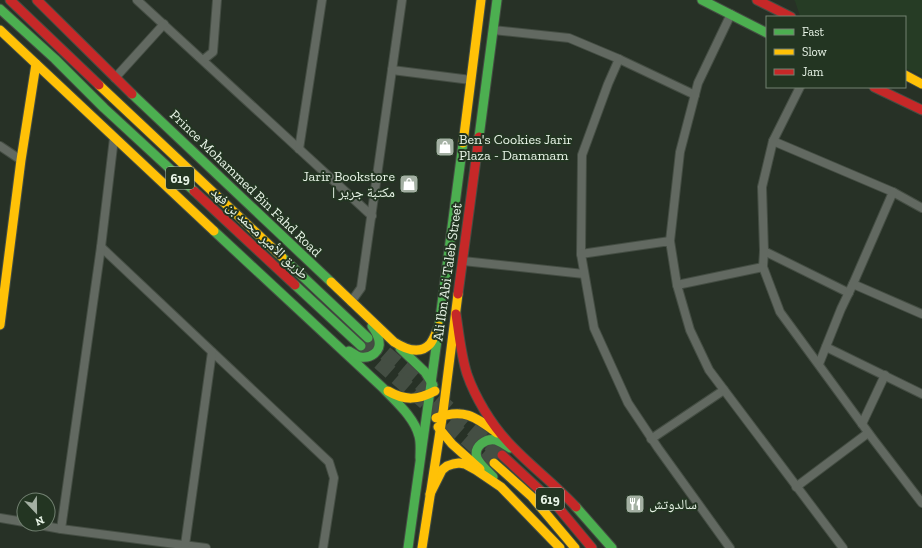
<svg xmlns="http://www.w3.org/2000/svg" width="922" height="548" font-family="'Zilla Slab','Noto Naskh Arabic',serif">
  <style>
    .built { fill: #263c25 }
    .lines { fill: none; stroke-linecap: round; stroke-linejoin: round }
    .highway-tunnel { stroke: #444e43; stroke-width: 15; stroke-dasharray: 15 8; stroke-linecap: butt }
    .street-casing { stroke: #444d43; stroke-width: 10 }
    .fast-casing { stroke: #444d43; stroke-width: 11 }
    .slow-casing { stroke: #444d43; stroke-width: 11 }
    .jam-casing { stroke: #444d43; stroke-width: 11 }
    .street { stroke: #626961; stroke-width: 8 }
    .fast { stroke: #4caf50; stroke-width: 9 }
    .slow { stroke: #ffc107; stroke-width: 9 }
    .jam { stroke: #c62828; stroke-width: 9 }
    .labels { text-anchor: middle; stroke-width: 4; stroke-linejoin: round; paint-order: stroke }
    .shield { fill: #233522; stroke: #adbbac; stroke-width: 1 }
    .shield-label { font-size: 13px; font-weight: bold; fill: #e8f4e7 }
    .poi-label { font-size: 14px; fill: #e8f4e7; stroke: #233522; text-anchor: start }
    .street-label { font-size: 14px; fill: #e8f4e7; stroke: #233522 }
  </style>
  <rect width="100%" height="100%" fill="#273126"/>
  <!-- built -->
  <path class="built" d="M794 0H922V76L905 68V17H802L800 16 795 1Z"/>
  <g class="lines">
    <!-- highway-tunnel -->
    <g class="highway-tunnel">
      <path d="M368 338 502 455"/>
      <path d="M362 347 494 463"/>
    </g>
    <defs>
      <g id="street">
        <path d="M137 0 372 216"/>
        <path d="M493 30 569 38 619 59 695 95"/>
        <path d="M203 60 213 52 217 0"/>
        <path d="M392 70 471 80"/>
        <path d="M115 78 164 24"/>
        <path d="M773 141 893 192 922 208"/>
        <path d="M0 146 21 160"/>
        <path d="M299 149 322 0"/>
        <path d="M670 241 680 152 698 83 731 14"/>
        <path d="M101 247 329 462 334 478 323 548"/>
        <path d="M764 251 849 293"/>
        <path d="M581 254 582 155 608 84 619 59"/>
        <path d="M463 261 584 274"/>
        <path d="M763 267 764 251 762 187 773 141 800 87"/>
        <path d="M853 284 922 314"/>
        <path d="M677 285 763 267 780 312 873 439 922 503"/>
        <path d="M351 302 361 288 402 0"/>
        <path d="M826 347 922 394"/>
        <path d="M819 364 841 309 853 284 893 192"/>
        <path d="M862 424 885 375"/>
        <path d="M651 439 724 390"/>
        <path d="M796 487 868 433"/>
        <path d="M0 518 24 522"/>
        <path d="M34 524 61 529 206 548"/>
        <path d="M61 529 101 247 114 138"/>
        <path d="M185 545 212 352"/>
        <path d="M730 548 658 448 628 403 594 328 581 254 670 241 677 285 690 330 709 370 843 548"/>
      </g>
      <g id="fast">
        <path d="M702 0 767 33"/>
        <path d="M0 9 55 59 104 108 194 191"/>
        <path d="M132 94 331 282"/>
        <path d="M479 137 497 0"/>
        <path d="M214 231 383 388C396 402 414 417 419 436 421 443 420 451 420 458"/>
        <path d="M282 257 368 338"/>
        <path d="M295 285 361 346"/>
        <path d="M400 348 425 372 433 385"/>
        <path d="M349 351C353 353 356 356 360 357 371 359 381 351 379 341 378 335 375 330 372 326"/>
        <path d="M493 477C488 471 480 465 477 458 473 446 486 438 496 440 501 442 506 445 510 448"/>
        <path d="M576 507 612 548"/>
        <path d="M408 548 439 326 463 143"/>
      </g>
      <g id="slow">
        <path d="M0 30 214 231"/>
        <path d="M905 75 922 84"/>
        <path d="M99 85 282 257"/>
        <path d="M463 143 481 0"/>
        <path d="M331 282 394 342C405 349 420 355 430 344 434 339 436 332 439 326"/>
        <path d="M0 325 21 160 36 64"/>
        <path d="M388 391C405 401 418 400 435 391"/>
        <path d="M436 418C463 408 475 416 497 433"/>
        <path d="M438 427 452 444 480 469"/>
        <path d="M494 463 532 497 575 548"/>
        <path d="M430 494 442 470 447 466 453 464 459 463 465 464 476 470 501 487 560 548"/>
        <path d="M422 548 443 412 458 294"/>
      </g>
      <g id="jam">
        <path d="M10 0 99 85"/>
        <path d="M37 0 132 94"/>
        <path d="M757 0 791 17"/>
        <path d="M874 87 922 110"/>
        <path d="M194 191 295 285"/>
        <path d="M458 294 479 137"/>
        <path d="M456 314C459 334 461 355 467 374 475 397 491 424 508 442 529 465 555 484 576 507"/>
        <path d="M502 455 557 506 592 548"/>
      </g>
    </defs>
    <!-- street casing -->
    <use href="#street" class="street-casing"/>
    <!-- fast casing -->
    <use href="#fast" class="fast-casing"/>
    <!-- slow casing -->
    <use href="#slow" class="slow-casing"/>
    <!-- jam casing -->
    <use href="#jam" class="jam-casing"/>
    <!-- street -->
    <use href="#street" class="street"/>
    <!-- fast -->
    <use href="#fast" class="fast"/>
    <!-- slow -->
    <use href="#slow" class="slow"/>
    <!-- jam -->
    <use href="#jam" class="jam"/>
  </g>
  <!-- icons -->
  <defs>
    <symbol id="shop-square" viewBox="-11 -11 22 22"><rect x="-9" y="-9" width="18" height="18" rx="4" fill="#a4b0a3" stroke="#233522"/><path d="M-5-2.5h2.3a2.7 3.5 0 0 1 5.4 0H5L5.5 6h-11ZM-1.5-2.5h3a1.5 2.3 0 0 0-3 0Z" fill="#fff"/></symbol>
    <symbol id="restaurant-square" viewBox="-11 -11 22 22"><rect x="-9" y="-9" width="18" height="18" rx="4" fill="#a4b0a3" stroke="#233522"/><path d="M-5-6h1v4h1v-4h1v4h1v-4h1v5L-1.5 .5V6h-2V.5L-5-1ZM5-6V6H3V1.5H1.5Q1.5-4 5-6Z" fill="#fff"/></symbol>
  </defs>
  <g fill-rule="evenodd">
    <use href="#shop-square" x="434" y="136" width="22" height="22"/>
    <use href="#shop-square" x="398" y="173" width="22" height="22"/>
    <use href="#restaurant-square" x="624" y="493" width="22" height="22"/>
  </g>
  <g class="labels">
    <!-- shield labels -->
    <g class="shield">
      <rect x="166" y="167" width="28" height="22" rx="3"/>
      <rect x="536" y="488" width="28" height="22" rx="3"/>
    </g>
    <g class="shield-label">
      <text x="180" y="183">619</text>
      <text x="550" y="504">619</text>
    </g>
    <!-- poi labels -->
    <g class="poi-label">
      <text x="459" y="144">Ben's Cookies Jarir<tspan x="459" dy="16">Plaza - Damamam</tspan></text>
      <text x="395" y="181" text-anchor="end">Jarir Bookstore<tspan x="395" dy="16">| مكتبة جرير</tspan></text>
      <text x="649" y="509">سالدوتش</text>
    </g>
    <!-- street labels -->
    <g class="street-label">
      <text transform="translate(246 183) rotate(44)" y="5">Prince Mohammed Bin Fahd Road</text>
      <text transform="translate(260 233) rotate(43)" y="5">طريق الأمير محمد بن فهد</text>
      <text transform="translate(447 272) rotate(-82)" y="5">Ali Ibn Abi Taleb Street</text>
    </g>
  </g>
  <!-- legend -->
  <rect x="766" y="16" width="140" height="72" fill="#233522" stroke="#728171"/>
  <rect x="774" y="29" width="20" height="6" fill="#4caf50" stroke="#728171"/>
  <text x="802" y="36" font-size="12" fill="#e8f4e7">Fast</text>
  <rect x="774" y="49" width="20" height="6" fill="#ffc107" stroke="#728171"/>
  <text x="802" y="56" font-size="12" fill="#e8f4e7">Slow</text>
  <rect x="774" y="69" width="20" height="6" fill="#c62828" stroke="#728171"/>
  <text x="802" y="76" font-size="12" fill="#e8f4e7">Jam</text>
  <!-- north arrow -->
  <g transform="translate(36 512) rotate(158)"><circle r="19" fill="#233522" stroke="#728171"/>
  <path d="M0-3L7 15L0 10L-7 15Z" fill="#a4b0a3"/>
  <text y="-6" font-size="11" font-weight="bold" text-anchor="middle" fill="#e8f4e7">N</text>
  </g>
</svg>
